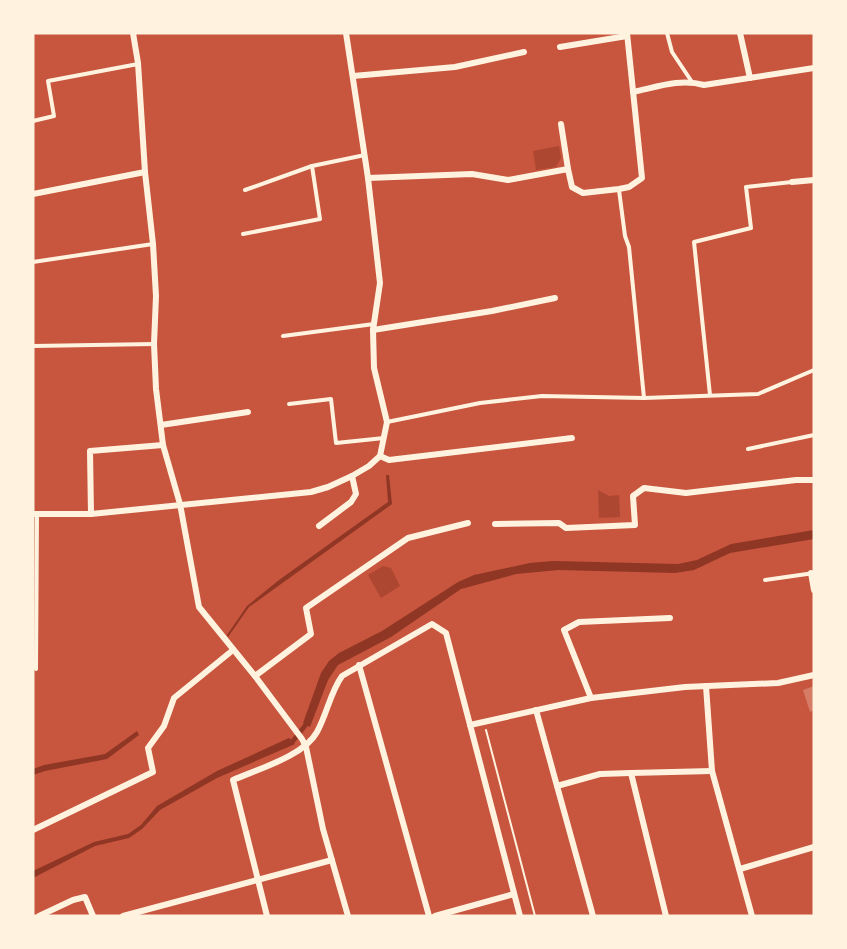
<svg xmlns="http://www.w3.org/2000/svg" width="847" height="949" font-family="Signika,sans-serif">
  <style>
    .green { fill: #ae4732 }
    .water { fill: #8f3625 }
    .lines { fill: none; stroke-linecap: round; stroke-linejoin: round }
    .stream { stroke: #8f3625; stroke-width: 4.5 }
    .building { fill: #d67c66 }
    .path { stroke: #fff3e0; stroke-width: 2 }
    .service { stroke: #fff3e0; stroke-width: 4 }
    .minor { stroke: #fff3e0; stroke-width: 6 }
  </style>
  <rect width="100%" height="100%" fill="#c8553d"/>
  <!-- green -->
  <g class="green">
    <path d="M559 146 561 158 556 167 536 170 533 151Z"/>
    <path d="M598 490 609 496 619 495 620 517 599 518Z"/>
    <path d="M383 566 391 568 400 586 381 598 368 575Z"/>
  </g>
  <!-- water -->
  <g class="water">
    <path d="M386 475H389L392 504 249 607 228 637 227 635 247 606 279 580 388 502Z"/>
    <path d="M814 530V539L730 553 694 570 675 573 559 570 516 574 461 589 391 637 338 665 328 680 310 727 303 723 321 673 329 661 339 653 382 631 458 582 474 575 530 563 553 561 678 564 697 560 731 544Z"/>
    <path d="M137 731 139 735 107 759 45 771 33 775V769L44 765 105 754Z"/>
    <path d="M289 738 295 744 217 778 160 810 142 829 129 838 95 846 33 878V871L94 842 128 834 141 825 157 806 217 771Z"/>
  </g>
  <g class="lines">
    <!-- stream -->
    <path class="stream" d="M287 743 293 741 308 722"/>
  </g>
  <!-- building -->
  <path class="building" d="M814 686V710L810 712 803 690Z"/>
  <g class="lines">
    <!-- path -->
    <path class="path" d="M486 730 535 916"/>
    <!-- service -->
    <g class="service">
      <path d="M667 33 672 52 692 82"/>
      <path d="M33 121 54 116 48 81 138 64"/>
      <path d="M245 190 312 166"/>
      <path d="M619 190 625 236 629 247 644 398"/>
      <path d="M243 234 320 219 312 166 365 155"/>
      <path d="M33 262 153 244"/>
      <path d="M283 336 374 324"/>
      <path d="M33 346 154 344"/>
      <path d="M710 395 694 242 751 228 746 187 792 182"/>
      <path d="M289 404 331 399 336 443 384 438"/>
      <path d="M387 422 480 403 542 396 644 398 758 394 814 370"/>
      <path d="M748 449 814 435"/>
      <path d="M765 580 814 573"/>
      <path d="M36 669 37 514"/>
    </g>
    <!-- minor -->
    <g class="minor">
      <path d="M133 33 138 63 145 172 153 244 156 296 154 344 156 389 163 445 180 504 199 607 255 676 302 739 306 747 323 829 348 916"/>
      <path d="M740 33 750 78"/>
      <path d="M560 47 627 36"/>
      <path d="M353 76 455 67 524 52"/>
      <path d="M633 92C657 87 680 78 704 85L814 68"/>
      <path d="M561 124 568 169"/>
      <path d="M368 178 472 174 508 180 568 169 572 187 583 193 619 189 629 187 642 178 627 33"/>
      <path d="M792 182 814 180"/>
      <path d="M33 194 145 172"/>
      <path d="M373 330 492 311 555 298"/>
      <path d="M161 425 248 412"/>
      <path d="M380 456 389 460 572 438"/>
      <path d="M33 514H91L311 492 328 487 352 476 369 466 380 456 387 422 374 368 373 330 380 283 368 178 346 33"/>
      <path d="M91 514 90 451 163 445"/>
      <path d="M495 524 559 523 566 528 635 525 633 496 644 488 686 493 796 480H814"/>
      <path d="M319 526 351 502 356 494 352 476"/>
      <path d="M811 573 814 590"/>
      <path d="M359 665 429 916"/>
      <path d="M255 676 311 634 306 608 408 538 468 523"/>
      <path d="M706 686 712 771 752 916"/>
      <path d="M591 698 564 630 579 622 670 618"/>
      <path d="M536 710 557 786"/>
      <path d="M470 725 591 698 685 687 778 683 814 675"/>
      <path d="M33 830 153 772 148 748 164 726 174 698 233 650"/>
      <path d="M740 869 814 847"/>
      <path d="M39 916 73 900 85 897 93 916"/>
      <path d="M123 916 332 860"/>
      <path d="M267 916 233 780C258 769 304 756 317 732 327 714 330 693 342 676L432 624 446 633 520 916"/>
      <path d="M435 916 514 894"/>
      <path d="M593 916 557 786 600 774 631 773"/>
      <path d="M666 916 631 773 712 771"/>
    </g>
  </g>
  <!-- border -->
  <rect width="847" height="949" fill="none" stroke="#fff3e0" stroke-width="69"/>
</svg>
